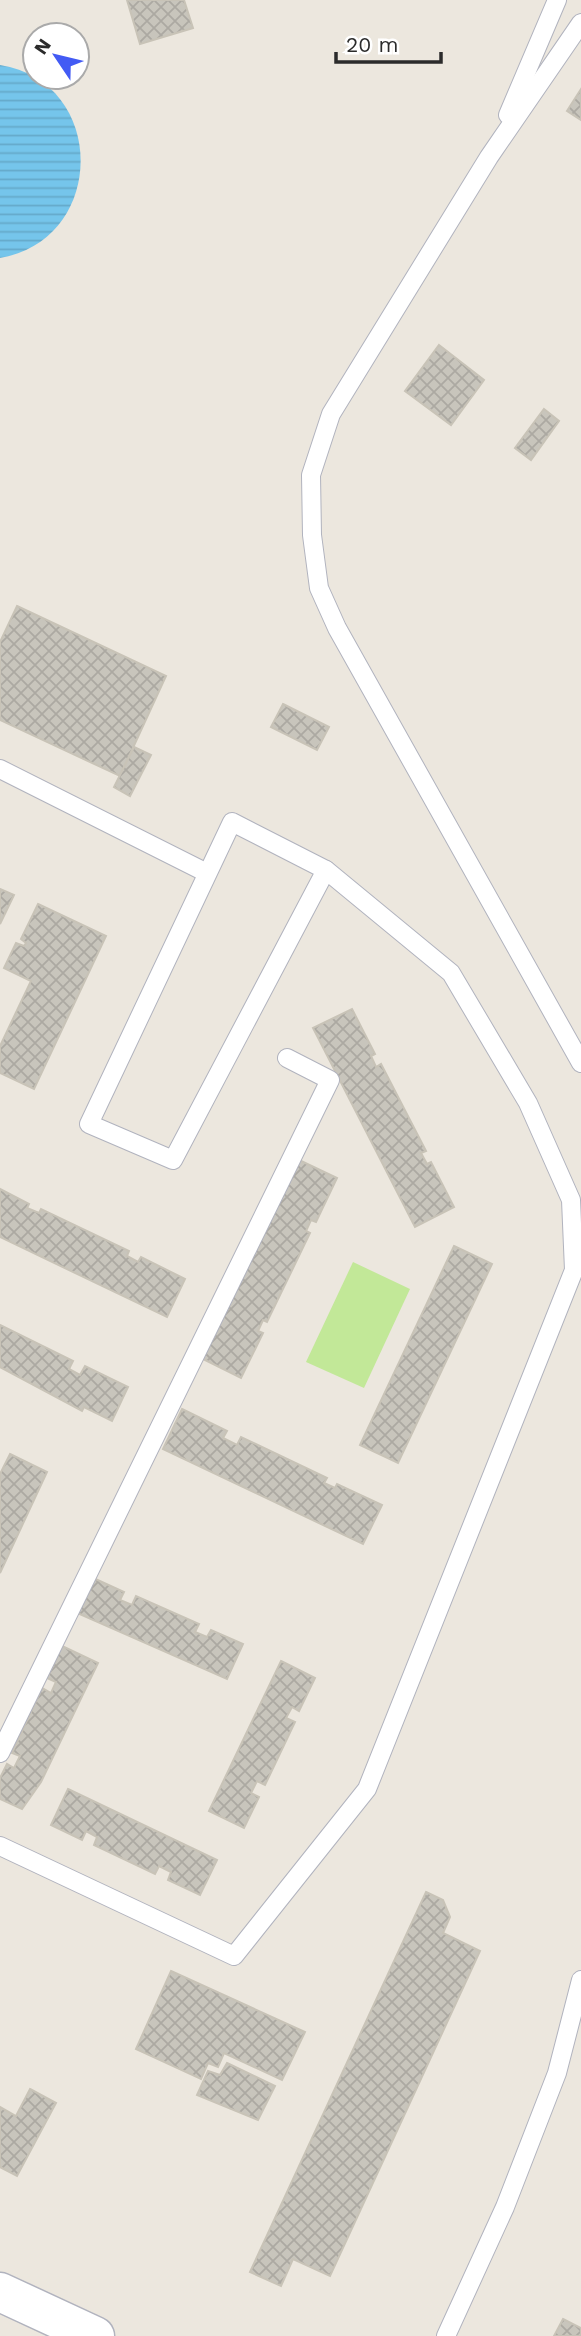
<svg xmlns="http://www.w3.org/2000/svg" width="581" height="2336" font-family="'Work Sans',sans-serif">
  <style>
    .pitch { fill: #c2e898 }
    .water { fill: url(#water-rules) }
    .building { fill: url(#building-cross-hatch); stroke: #c8c3b7; stroke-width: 2 }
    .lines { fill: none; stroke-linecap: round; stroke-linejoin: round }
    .service-casing { stroke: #b1b3be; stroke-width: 20 }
    .tertiary-casing { stroke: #b1b3be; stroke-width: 41 }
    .service { stroke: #fff; stroke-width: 18 }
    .tertiary { stroke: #fff; stroke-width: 38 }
  </style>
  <defs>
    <pattern id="water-rules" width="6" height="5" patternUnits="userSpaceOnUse" patternTransform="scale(1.75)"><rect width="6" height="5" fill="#75c5eb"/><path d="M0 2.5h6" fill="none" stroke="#65a9ca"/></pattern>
    <pattern id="building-cross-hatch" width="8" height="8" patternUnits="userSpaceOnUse" patternTransform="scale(1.75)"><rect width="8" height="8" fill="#c8c5bc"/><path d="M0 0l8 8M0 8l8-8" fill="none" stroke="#aca9a2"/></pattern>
  </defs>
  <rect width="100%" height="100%" fill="#ece7de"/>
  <!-- pitch -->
  <path class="pitch" d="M353 1262 410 1289 364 1388 306 1362Z"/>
  <!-- water -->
  <path class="water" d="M0 65C108 82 107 240 0 258Z"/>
  <!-- building -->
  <g class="building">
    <path d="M127 0H184L193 28 140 44Z"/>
    <path d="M581 89V120L567 111Z"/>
    <path d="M439 345 484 380 451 425 405 391Z"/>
    <path d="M544 409 559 421 531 460 515 448Z"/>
    <path d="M17 606 166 676 120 776 0 720V642Z"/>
    <path d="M283 704 329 727 317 750 271 727Z"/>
    <path d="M134 747 151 755 130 796 114 787Z"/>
    <path d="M0 889 14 895 0 924Z"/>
    <path d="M38 904 106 936 34 1089 0 1073V1046L31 981 4 968 16 943 24 946 26 943 21 939Z"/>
    <path d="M352 1009 375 1054 371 1056 376 1067 381 1064 426 1151 421 1153 427 1164 431 1162 454 1207 415 1227 313 1028Z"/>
    <path d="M299 1160 337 1178 316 1222 311 1220 306 1231 310 1233 267 1322 263 1320 258 1331 263 1333 241 1378 203 1359Z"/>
    <path d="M0 1189 29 1204 27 1208 39 1213 41 1209 129 1251 127 1256 138 1262 141 1257 185 1279 167 1317 0 1237Z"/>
    <path d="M454 1246 492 1264 398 1463 360 1445Z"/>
    <path d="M0 1325 73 1361 69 1369 80 1375 85 1366 128 1387 112 1421 84 1407 82 1411 0 1367Z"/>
    <path d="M182 1409 227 1431 223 1438 237 1445 241 1437 327 1478 324 1483 335 1488 337 1484 382 1505 363 1544 163 1449Z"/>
    <path d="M10 1454 47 1472 0 1573V1474Z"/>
    <path d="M91 1577 124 1592 120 1600 132 1605 136 1596 199 1624 195 1632 207 1637 211 1630 243 1644 227 1679 75 1612Z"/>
    <path d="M62 1646 98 1663 41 1782 22 1809 0 1799V1778L7 1764 14 1768 20 1756 12 1753 42 1688 51 1693 56 1682 47 1678Z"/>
    <path d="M281 1661 315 1678 299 1711 292 1707 286 1718 295 1722 265 1785 257 1781 251 1793 259 1797 244 1828 209 1811Z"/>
    <path d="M68 1789 217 1860 200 1895 168 1880 171 1872 159 1866 155 1874 94 1845 97 1837 86 1831 82 1840 51 1825Z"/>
    <path d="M426 1892 443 1900 450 1917 443 1933 480 1951 330 2276 293 2259 281 2286 250 2272Z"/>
    <path d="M171 1971 305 2032 282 2080 224 2053 218 2067 208 2063 201 2079 136 2049Z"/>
    <path d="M227 2063 275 2086 258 2120 197 2095 208 2071 220 2075Z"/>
    <path d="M30 2089 56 2103 17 2176 0 2167V2107L16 2116Z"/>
    <path d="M563 2319 581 2328V2336H554Z"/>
  </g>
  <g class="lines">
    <defs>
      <g id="service">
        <path d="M581 23 489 157 331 414 311 475 312 535 319 588 337 628 581 1063"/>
        <path d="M508 115 557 0"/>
        <path d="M0 769 207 873"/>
        <path d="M232 822 326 870 173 1160 89 1124Z"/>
        <path d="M0 1753 330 1080 287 1058"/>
        <path d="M0 1846 234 1956 367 1789 574 1270 571 1200 528 1103 451 973 326 870"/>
        <path d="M446 2336 505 2207 557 2073 581 1980"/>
      </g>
      <path id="tertiary" d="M0 2292 95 2336"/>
    </defs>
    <!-- service casing -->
    <use href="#service" class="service-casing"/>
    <!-- tertiary casing -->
    <use href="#tertiary" class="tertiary-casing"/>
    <!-- service -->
    <use href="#service" class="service"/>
    <!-- tertiary -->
    <use href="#tertiary" class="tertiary"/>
  </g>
  <!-- north arrow -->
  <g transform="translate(56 56) rotate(305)"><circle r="33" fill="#ffffff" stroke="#aaaaaa" stroke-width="2"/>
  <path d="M0-5L12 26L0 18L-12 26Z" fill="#435bf4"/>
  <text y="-10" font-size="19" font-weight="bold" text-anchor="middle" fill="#2b2b2b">N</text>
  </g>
  <!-- scale -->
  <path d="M336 52v10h105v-10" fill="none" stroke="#2b2b2b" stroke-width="3.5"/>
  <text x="346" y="52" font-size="21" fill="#2b2b2b" stroke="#ffffff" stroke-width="5" paint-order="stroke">20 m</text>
</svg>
